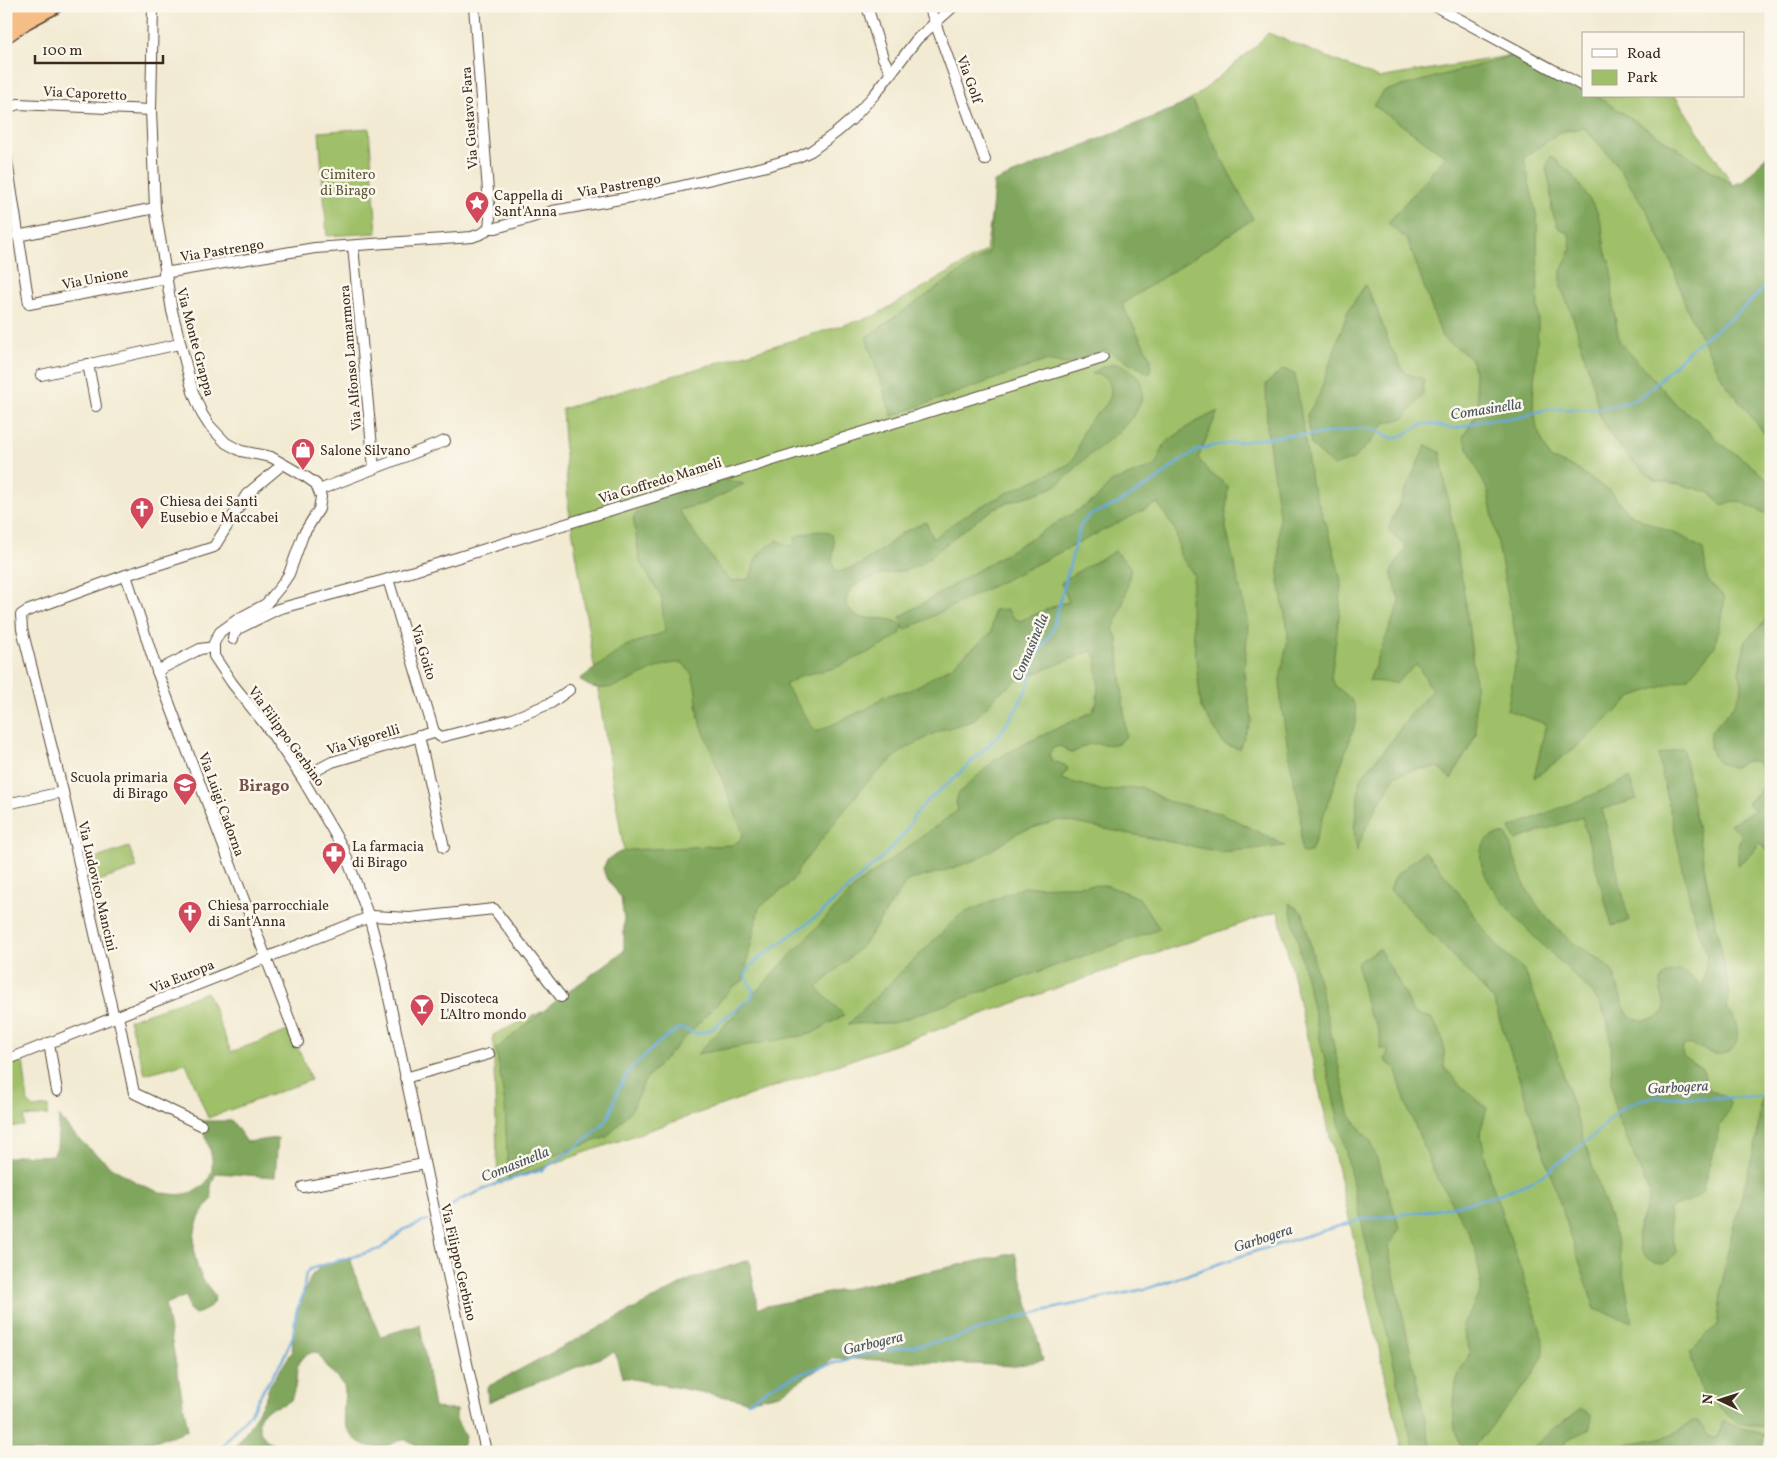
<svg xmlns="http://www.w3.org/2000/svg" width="1777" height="1458" font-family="Vollkorn,serif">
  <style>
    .green { fill: #9fc068; stroke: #6d7543 }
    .forest { fill: #7fa65c; stroke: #5d683d }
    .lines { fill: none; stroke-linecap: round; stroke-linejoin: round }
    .stream { stroke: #67a9db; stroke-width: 2.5 }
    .minor-casing { stroke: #564739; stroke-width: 12 }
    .highway-casing { stroke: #564739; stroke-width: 18 }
    .minor { stroke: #fff; stroke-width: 10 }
    .highway { stroke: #f6be87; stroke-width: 15 }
    .labels { text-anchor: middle; stroke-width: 5; stroke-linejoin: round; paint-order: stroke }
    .street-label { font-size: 14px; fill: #3b2a1e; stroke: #fbf7ec }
    .park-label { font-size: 14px; fill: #595734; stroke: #fbf7ec }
    .poi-label { font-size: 14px; fill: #3b2a1e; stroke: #fbf7ec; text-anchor: start }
    .water-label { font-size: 15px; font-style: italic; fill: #4a5660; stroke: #fbf7ec }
    .quarter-label { font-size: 16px; font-weight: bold; fill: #755348; stroke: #fbf7ec }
  </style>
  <rect width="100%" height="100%" fill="#fbf7ec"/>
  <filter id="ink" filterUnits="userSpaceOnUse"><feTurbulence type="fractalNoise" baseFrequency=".02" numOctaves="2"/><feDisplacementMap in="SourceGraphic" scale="10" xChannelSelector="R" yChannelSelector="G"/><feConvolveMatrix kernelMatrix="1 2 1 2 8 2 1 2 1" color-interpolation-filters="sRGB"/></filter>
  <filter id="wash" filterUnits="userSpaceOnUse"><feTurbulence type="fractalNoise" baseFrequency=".0096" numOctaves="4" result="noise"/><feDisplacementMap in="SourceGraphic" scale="20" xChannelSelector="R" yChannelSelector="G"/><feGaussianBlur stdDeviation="1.12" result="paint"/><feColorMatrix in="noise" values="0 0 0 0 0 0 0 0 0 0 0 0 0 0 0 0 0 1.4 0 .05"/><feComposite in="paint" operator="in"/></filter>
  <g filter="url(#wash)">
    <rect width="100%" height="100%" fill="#f2ead2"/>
    <!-- green -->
    <g class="green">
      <path d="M1268 33 1379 78 1519 54 1583 96H1675L1733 185 1771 321V1436L1760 1435 1755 1452H1403L1278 911 498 1183 493 1035 642 964 568 503 562 409 874 316 986 251 996 183 1170 112 1195 97 1255 47Z"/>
      <path d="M369 128 377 233 327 236 319 132Z"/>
      <path d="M129 847 137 868 93 883 85 862Z"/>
      <path d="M207 992 231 1052 291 1030 311 1080 208 1118 186 1063 145 1074 129 1020Z"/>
      <path d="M23 1060 28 1103 33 1108 48 1106V1115L24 1117V1126L6 1127V1067Z"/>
    </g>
    <!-- forest -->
    <g class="forest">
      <path d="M1519 54 1583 89V96H1597L1733 185 1744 181 1771 151V442L1723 380 1686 307 1672 264 1648 213 1615 162 1584 128 1560 132 1524 158 1537 218 1538 327 1533 401 1537 429 1550 458 1575 468 1611 492 1627 512 1639 519 1683 537 1703 549 1707 579 1725 598 1715 646 1688 678 1633 696 1579 745 1534 778 1546 724 1507 710 1518 649 1488 492 1463 437 1479 410 1472 359 1442 337 1408 241 1388 223 1446 156 1373 105 1384 91Z"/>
      <path d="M1192 101 1253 219 1122 304 1151 359 1150 374 1107 350 1066 364 1045 361 892 416 866 337 989 252 994 182Z"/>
      <path d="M1551 156 1572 174 1596 209 1602 226 1605 250 1612 270 1613 305 1619 341 1678 406 1701 423 1721 444 1746 461 1771 483V512L1765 513 1739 501 1721 505 1711 493 1679 484 1654 480 1630 459 1612 437 1599 414 1594 388 1572 314 1561 288V271L1571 249 1569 234 1558 227 1552 211 1550 185 1546 169Z"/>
      <path d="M1365 285 1376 307 1390 346 1405 373 1424 379 1423 395 1404 418 1385 423 1368 445 1353 459 1333 466 1311 445 1307 415 1319 395 1348 311Z"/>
      <path d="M1114 364C1124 364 1133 370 1139 379 1157 411 1101 444 1083 461 1073 470 1064 482 1051 488 1032 496 1012 499 994 509 968 524 945 546 921 564L907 570 883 574 863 581 851 588 846 599C851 632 886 609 903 626L900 634 882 646 835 668 800 676 785 685 816 732 868 708 884 696 910 690 921 684 952 666 991 633 994 610 1007 609 1014 618 1020 621 1059 604 1069 602 1061 583C1077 570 1097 562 1115 551L1131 567C1127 589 1123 609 1113 629L1118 640 1126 736C1116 750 1103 742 1089 744 1083 746 1078 751 1072 753L1060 746 1053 748 1049 754 1052 761 1065 765 1068 769 1061 779 1104 791 1141 787 1167 801 1224 814 1285 846 1221 852 1060 820 1019 832 978 859 950 869 907 881 864 944 817 988 844 1015 811 1034 697 1054 858 884 958 810 956 803 958 794 995 760 1020 746 1092 712 1097 702 1098 681 1096 657 1091 651 1016 681 998 694 973 721 941 730 903 750 865 784 798 869 797 874 788 885 759 907 743 981 734 986 645 1080 632 1109 607 1137 539 1160 508 1179 505 1105 496 1049 561 997 624 951V919L621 898 605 875 603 868 608 859 620 852 630 850 732 845 739 841 743 833 699 719 695 686 692 675 683 663C649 659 613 706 581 681L580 679 626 646 665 632 661 596 640 562 633 517 665 485 712 476 744 484 706 503 678 510 719 568 731 581 749 579C752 573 753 569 754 563 758 551 769 546 778 540L787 546H791L795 543V537C803 534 829 525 833 538 836 549 829 558 835 570L839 572 859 565 887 546 900 534 926 522 933 539C973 505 1022 487 1069 464 1080 454 1078 438 1086 426 1094 413 1116 404 1110 385 1107 376 1100 375 1092 374L1102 367Z"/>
      <path d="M1283 369 1295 374 1311 482 1331 540 1341 580 1340 609 1331 678C1339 697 1358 692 1356 721L1311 852 1303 853 1301 847 1300 805 1293 778 1281 704 1280 679 1288 638V631L1279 582V513L1267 429 1266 384Z"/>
      <path d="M1218 411 1198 458 1209 472 1228 486 1225 524 1248 624 1244 675 1252 720 1239 749 1224 744 1201 708 1190 599 1194 575 1180 555 1176 532 1158 503 905 630 900 617 1095 500 1111 482 1155 466 1165 443 1192 424Z"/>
      <path d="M1426 445 1440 452 1466 605 1475 682 1476 734 1468 750 1451 779 1437 767 1414 770 1396 775C1381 799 1366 823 1357 851L1354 830 1360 779 1390 743 1414 710 1432 690 1417 664 1396 683 1369 681 1400 601 1391 572 1406 548 1388 529Z"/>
      <path d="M1771 607V708L1764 713 1771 720V854L1760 842 1752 853 1738 865V852L1742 835 1730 824 1755 810 1747 803 1758 794 1764 783 1759 762 1746 761 1733 768C1713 763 1709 753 1710 733L1735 704 1741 692 1742 684 1739 671 1746 640 1764 622Z"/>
      <path d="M1683 748 1707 882 1730 993 1726 1008C1739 1019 1745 1049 1722 1054 1708 1057 1698 1042 1684 1045L1682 1051 1683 1056 1702 1069 1704 1073 1706 1084 1710 1090 1726 1097 1730 1103V1108L1720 1125 1702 1192C1693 1202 1681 1202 1669 1209L1670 1225 1676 1251C1666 1274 1642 1262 1638 1241 1635 1224 1644 1218 1647 1204 1648 1200 1648 1196 1649 1192 1642 1174 1634 1157 1627 1139 1623 1129 1617 1118 1615 1107 1606 1067 1621 1029 1593 994 1574 970 1451 875 1487 840 1490 837 1496 835 1500 834L1507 835C1511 847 1515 859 1519 871 1528 898 1549 923 1571 941 1582 950 1603 959 1611 970 1623 985 1617 1024 1647 1020 1683 1015 1650 990 1664 976 1670 971 1675 971 1682 971L1703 986 1707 954 1698 929 1689 896 1658 755Z"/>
      <path d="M1629 778 1637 799 1602 809 1629 921 1612 926 1582 817 1515 840 1510 828 1592 795Z"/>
      <path d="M1425 851 1454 886 1481 926 1501 950 1523 969 1550 1031 1578 1122 1618 1244 1632 1322 1595 1309 1493 999 1390 890 1396 875Z"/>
      <path d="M1106 885 1139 898 1160 929 893 1023 848 1024 960 915 1023 887Z"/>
      <path d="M1289 903 1303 913 1350 1116 1371 1142 1400 1228 1388 1247 1432 1452H1414Z"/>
      <path d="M1379 949 1397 979 1414 1014 1431 1018C1444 1038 1445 1044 1444 1067L1460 1085 1487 1108 1480 1132 1490 1178 1537 1318 1543 1339V1351L1542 1357 1533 1375 1482 1438 1472 1448 1467 1450C1449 1444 1453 1390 1458 1376 1461 1367 1468 1360 1470 1351L1465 1337 1463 1326 1481 1290V1282L1476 1253 1469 1233 1434 1172 1405 1101 1396 1070 1385 1060 1389 1049H1380V1037L1376 1024 1368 1013 1357 963Z"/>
      <path d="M1771 1076V1428L1737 1423 1703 1393 1689 1352 1717 1326 1725 1264 1732 1233 1757 1139 1760 1105Z"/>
      <path d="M59 1116C81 1147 160 1216 200 1188 224 1171 207 1142 199 1121H232L247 1142 278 1138 275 1177 216 1173C212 1182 209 1188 212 1198 208 1205 203 1210 199 1218 191 1236 193 1262 203 1280 207 1285 211 1290 215 1296 214 1306 204 1312 195 1314L189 1309 186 1296 165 1304 188 1430 123 1452H6V1158L21 1155 37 1156 53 1155 57 1148Z"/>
      <path d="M1015 1253 1043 1360 1015 1366 835 1358 780 1394 747 1401 622 1377 615 1352 488 1402 487 1387 691 1279 749 1260 758 1308Z"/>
      <path d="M350 1257 359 1287 380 1336 420 1325 434 1408 456 1410V1419L465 1437 462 1447 459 1452H422C418 1448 413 1442 407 1440 399 1439 392 1445 385 1446 366 1450 352 1441 345 1424 340 1412 347 1398 344 1386L326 1365 318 1353 313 1352C295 1360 298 1364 296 1381 296 1387 293 1394 291 1400 284 1406 273 1406 265 1411 254 1419 259 1434 269 1442 275 1447 283 1449 290 1452H232L251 1424 265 1399 270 1385 292 1352 296 1311 312 1275 322 1265Z"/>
      <path d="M1581 1409 1591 1414 1590 1428 1567 1441 1558 1452H1528L1552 1430Z"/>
      <path d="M1697 1420 1708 1435 1717 1438 1722 1422 1765 1435 1762 1452H1612C1630 1438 1650 1443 1669 1435 1678 1432 1687 1424 1697 1420Z"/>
    </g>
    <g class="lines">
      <!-- stream -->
      <g class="stream">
        <path d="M439 1216 458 1201 498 1183 542 1170 582 1143 602 1126 608 1118 619 1088 631 1068 663 1039 680 1028 698 1034 712 1029 726 1017 751 998 754 992 745 976 749 968 758 959 820 914 889 851 906 831 914 816 925 803 958 775 999 735 1017 708 1027 688 1036 658 1052 631 1080 527 1084 521 1090 515 1117 504 1155 481 1180 461 1198 450 1212 446 1287 435H1312L1360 428 1373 429 1392 438H1398L1423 424H1431L1450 428H1457L1484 420 1517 418 1548 409H1596L1622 404 1637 399 1649 390 1696 344 1738 313 1771 281"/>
        <path d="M748 1402 771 1387 788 1379 811 1370 862 1355 951 1339 1029 1314 1149 1288 1256 1251 1359 1220 1442 1209 1487 1198 1524 1185 1545 1174 1597 1133 1619 1110 1636 1101 1654 1097 1717 1098 1771 1096"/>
        <path d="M219 1452 232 1433 250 1414 262 1392 282 1361 293 1336 296 1313 303 1295 306 1273 310 1269 323 1265 380 1249 405 1229 428 1220"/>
      </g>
    </g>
  </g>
  <g filter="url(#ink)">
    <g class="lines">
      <defs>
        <g id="minor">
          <path d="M153 6 151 110 155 208 172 311 193 392 202 414 209 425 226 443 241 451 271 457 306 477 316 484 321 497 319 509 303 535 289 574 281 586 266 604 238 619 220 632 214 643V656L232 683 270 731 302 778 343 848 369 917 381 961 486 1452"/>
          <path d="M474 6 490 218 489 228"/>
          <path d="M867 6 883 58 891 73"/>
          <path d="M929 6 985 160"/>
          <path d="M1435 6 1583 86"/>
          <path d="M6 111 10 107 18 104 151 110"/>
          <path d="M6 155 29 304 166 278"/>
          <path d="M17 236 155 208"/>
          <path d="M353 246 374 468"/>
          <path d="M164 273 315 248 472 237 483 233 489 228H496L553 211 648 194 763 167 798 157 811 151 837 132 851 120 875 94 917 39 954 6"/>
          <path d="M88 364 96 406"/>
          <path d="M41 375 179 344"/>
          <path d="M319 490 445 441"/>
          <path d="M126 575 157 671 298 1042"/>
          <path d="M388 579 434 732"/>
          <path d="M233 639 234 633 238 629 278 609 388 579 1103 358"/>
          <path d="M157 671 200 649 214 647"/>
          <path d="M434 732 441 737 512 719 551 703 569 690"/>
          <path d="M419 736 444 847"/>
          <path d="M302 778 332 762 434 732"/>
          <path d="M6 804 63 792"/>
          <path d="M118 1016 134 1093 201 1125"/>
          <path d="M114 1018 63 792 22 629 21 615 27 611 126 575 214 547 247 494 283 464"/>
          <path d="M49 1043 57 1091"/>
          <path d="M6 1060 372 916 410 918 494 909 561 997"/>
          <path d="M405 1078 489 1054"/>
          <path d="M303 1187 424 1164"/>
        </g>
        <g id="highway">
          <path d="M6 20 27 6"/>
          <path d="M6 35 26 21 54 6"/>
        </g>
      </defs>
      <!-- minor casing -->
      <use href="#minor" class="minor-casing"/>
      <!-- highway casing -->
      <use href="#highway" class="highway-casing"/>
      <!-- minor -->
      <use href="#minor" class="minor"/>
      <!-- highway -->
      <use href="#highway" class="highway"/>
    </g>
  </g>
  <!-- icons -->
  <defs>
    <symbol id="sight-pin" viewBox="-11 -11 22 30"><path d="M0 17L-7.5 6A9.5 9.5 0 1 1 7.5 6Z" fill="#d1495b" stroke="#fbf7ec"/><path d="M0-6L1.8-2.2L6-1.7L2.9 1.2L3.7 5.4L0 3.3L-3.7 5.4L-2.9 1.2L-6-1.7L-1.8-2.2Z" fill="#fff"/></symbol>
    <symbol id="shop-pin" viewBox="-11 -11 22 30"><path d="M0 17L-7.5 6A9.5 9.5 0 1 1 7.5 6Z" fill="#d1495b" stroke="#fbf7ec"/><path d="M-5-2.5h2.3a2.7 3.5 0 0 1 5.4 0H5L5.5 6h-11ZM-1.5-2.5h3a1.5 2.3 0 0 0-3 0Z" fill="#fff"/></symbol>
    <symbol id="church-pin" viewBox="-11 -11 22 30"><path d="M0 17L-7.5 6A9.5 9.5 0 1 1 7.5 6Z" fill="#d1495b" stroke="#fbf7ec"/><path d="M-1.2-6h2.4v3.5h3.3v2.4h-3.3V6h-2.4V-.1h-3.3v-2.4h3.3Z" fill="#fff"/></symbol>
    <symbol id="school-pin" viewBox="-11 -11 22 30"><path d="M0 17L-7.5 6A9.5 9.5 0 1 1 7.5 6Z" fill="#d1495b" stroke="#fbf7ec"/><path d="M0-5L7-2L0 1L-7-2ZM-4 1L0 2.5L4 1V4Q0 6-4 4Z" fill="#fff"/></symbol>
    <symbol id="pharmacy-pin" viewBox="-11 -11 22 30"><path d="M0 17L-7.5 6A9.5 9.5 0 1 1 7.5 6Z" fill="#d1495b" stroke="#fbf7ec"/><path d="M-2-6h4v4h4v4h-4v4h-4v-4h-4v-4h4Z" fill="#fff"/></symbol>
    <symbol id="bar-pin" viewBox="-11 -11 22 30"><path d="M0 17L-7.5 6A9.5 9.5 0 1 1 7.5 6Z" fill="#d1495b" stroke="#fbf7ec"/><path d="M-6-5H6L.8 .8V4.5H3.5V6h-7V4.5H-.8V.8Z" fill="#fff"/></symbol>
  </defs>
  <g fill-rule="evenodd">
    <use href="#sight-pin" x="463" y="189" width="28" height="38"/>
    <use href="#shop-pin" x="289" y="436" width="28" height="38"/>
    <use href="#church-pin" x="128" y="495" width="28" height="38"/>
    <use href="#school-pin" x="171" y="771" width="28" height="38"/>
    <use href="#pharmacy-pin" x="320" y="840" width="28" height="38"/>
    <use href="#church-pin" x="176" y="899" width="28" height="38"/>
    <use href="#bar-pin" x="408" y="992" width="28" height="38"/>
  </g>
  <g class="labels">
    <!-- street labels -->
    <g class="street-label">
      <text transform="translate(970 79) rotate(70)" y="5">Via Golf</text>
      <text transform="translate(85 93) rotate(3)" y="5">Via Caporetto</text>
      <text transform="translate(469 118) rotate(-94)" y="5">Via Gustavo Fara</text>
      <text transform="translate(619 185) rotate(-10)" y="5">Via Pastrengo</text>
      <text transform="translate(222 250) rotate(-9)" y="5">Via Pastrengo</text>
      <text transform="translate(95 278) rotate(-11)" y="5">Via Unione</text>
      <text transform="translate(196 342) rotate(75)" y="5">Via Monte Grappa</text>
      <text transform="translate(350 358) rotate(-95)" y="5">Via Alfonso Lamarmora</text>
      <text transform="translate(660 480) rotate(-17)" y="5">Via Goffredo Mameli</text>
      <text transform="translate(424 652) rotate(73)" y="5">Via Goito</text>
      <text transform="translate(287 736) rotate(54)" y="5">Via Filippo Gerbino</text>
      <text transform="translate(363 739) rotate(-17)" y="5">Via Vigorelli</text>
      <text transform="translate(222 804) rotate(70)" y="5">Via Luigi Cadorna</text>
      <text transform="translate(98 886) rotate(77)" y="5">Via Ludovico Mancini</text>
      <text transform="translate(182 976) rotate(-22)" y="5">Via Europa</text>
      <text transform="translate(459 1262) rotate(77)" y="5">Via Filippo Gerbino</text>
    </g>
    <!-- park labels -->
    <g class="park-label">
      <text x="348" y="179">Cimitero<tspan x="348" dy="16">di Birago</tspan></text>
    </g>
    <!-- poi labels -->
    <g class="poi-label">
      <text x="494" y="200">Cappella di<tspan x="494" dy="16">Sant'Anna</tspan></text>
      <text x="320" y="455">Salone Silvano</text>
      <text x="160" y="506">Chiesa dei Santi<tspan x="160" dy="16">Eusebio e Maccabei</tspan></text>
      <text x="168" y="782" text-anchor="end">Scuola primaria<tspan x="168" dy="16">di Birago</tspan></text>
      <text x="352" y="851">La farmacia<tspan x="352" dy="16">di Birago</tspan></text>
      <text x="208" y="910">Chiesa parrocchiale<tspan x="208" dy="16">di Sant'Anna</tspan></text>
      <text x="440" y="1003">Discoteca<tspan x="440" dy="16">L'Altro mondo</tspan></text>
    </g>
    <!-- water labels -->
    <g class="water-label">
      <text transform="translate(1486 409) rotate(-9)" y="5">Comasinella</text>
      <text transform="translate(1030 647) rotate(-67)" y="5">Comasinella</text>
      <text transform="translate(1678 1087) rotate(-3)" y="5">Garbogera</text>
      <text transform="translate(515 1164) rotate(-22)" y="5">Comasinella</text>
      <text transform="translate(1263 1238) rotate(-18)" y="5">Garbogera</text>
      <text transform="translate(873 1343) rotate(-13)" y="5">Garbogera</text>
    </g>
    <!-- quarter labels -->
    <g class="quarter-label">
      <text x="264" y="791">Birago</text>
    </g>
  </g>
  <!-- margin -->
  <rect width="1777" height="1458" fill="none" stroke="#fbf7ec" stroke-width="25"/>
  <!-- legend -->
  <rect x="1582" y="32" width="162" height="65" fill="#fbf7ec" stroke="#aea59a"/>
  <rect x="1592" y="49" width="25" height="8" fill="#ffffff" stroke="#aea59a"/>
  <text x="1627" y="58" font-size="15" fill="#3b2a1e">Road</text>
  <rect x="1592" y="70" width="25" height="15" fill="#9fc068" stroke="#aea59a"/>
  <text x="1627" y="82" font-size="15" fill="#3b2a1e">Park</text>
  <!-- north arrow -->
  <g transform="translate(1720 1400) rotate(274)" stroke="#fbf7ec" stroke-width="4" paint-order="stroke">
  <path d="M0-4L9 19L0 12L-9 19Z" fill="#3b2a1e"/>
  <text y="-8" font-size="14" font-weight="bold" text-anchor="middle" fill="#3b2a1e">N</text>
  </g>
  <!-- scale -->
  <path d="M35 55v8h128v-8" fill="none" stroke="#3b2a1e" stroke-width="2.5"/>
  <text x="42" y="55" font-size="15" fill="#3b2a1e" stroke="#fbf7ec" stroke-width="4" paint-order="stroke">100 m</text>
</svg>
